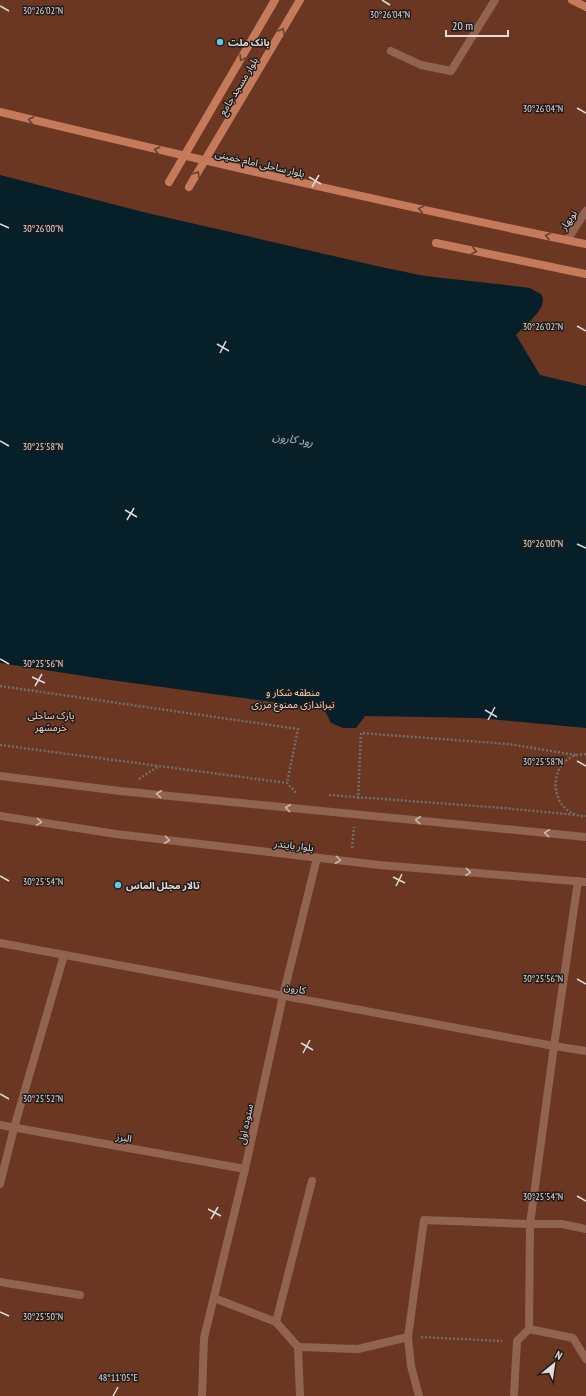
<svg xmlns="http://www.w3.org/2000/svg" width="586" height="1396" font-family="'PT Sans Narrow','Noto Sans Arabic',sans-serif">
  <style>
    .green { fill: #6b3722 }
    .water { fill: #061f29 }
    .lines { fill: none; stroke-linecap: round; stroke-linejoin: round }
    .path { stroke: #746c6a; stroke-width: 2.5; stroke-dasharray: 2 2; stroke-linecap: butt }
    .service { stroke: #926350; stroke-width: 8 }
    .minor { stroke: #926350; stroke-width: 8 }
    .tertiary { stroke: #926350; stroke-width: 8 }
    .secondary { stroke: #c57a5c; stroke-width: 8 }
    .oneway { stroke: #624235 }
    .oneway2 { stroke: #c9b6af }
    .ticks { fill: none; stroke: #e0dad8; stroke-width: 1.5 }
    .poi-dot { fill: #65c5ee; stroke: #201c1b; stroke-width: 1.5 }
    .labels { text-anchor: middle; stroke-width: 3; stroke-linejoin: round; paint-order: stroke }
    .poi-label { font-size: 10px; font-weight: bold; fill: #e0dad8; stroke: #201c1b; text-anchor: start }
    .street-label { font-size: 10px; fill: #e0dad8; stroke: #201c1b }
    .park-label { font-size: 10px; fill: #f9d2c2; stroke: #201c1b }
    .water-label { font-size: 11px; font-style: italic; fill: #79cdf3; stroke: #201c1b }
    .ticks-label { font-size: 10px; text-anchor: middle; fill: #e0dad8; stroke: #201c1b; stroke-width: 3; stroke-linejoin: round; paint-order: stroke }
  </style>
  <rect width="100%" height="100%" fill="#3c3330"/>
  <!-- green -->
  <rect class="green" x="0" y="0" width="586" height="1396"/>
  <!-- water -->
  <path class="water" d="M0 175 143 212 381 267 425 276 506 285 530 288 541 294C542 296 543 298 543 300 543 312 523 327 516 335L540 375 586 386V728L479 718 365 716 356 728H343L331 723 324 709 110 680 0 663Z"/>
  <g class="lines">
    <!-- path -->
    <g class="path">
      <path d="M0 686 298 729 287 783"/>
      <path d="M0 745 159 766"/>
      <path d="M586 754C583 755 579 754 577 755 548 763 549 807 577 815 579 816 583 816 586 816"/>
      <path d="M139 779 159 766 287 783 297 794"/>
      <path d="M329 795 503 808 576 815"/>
      <path d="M358 799 361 733 508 744 576 755"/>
      <path d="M352 848 354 827"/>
      <path d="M421 1337 502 1341"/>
    </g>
    <!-- service -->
    <g class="service">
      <path d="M567 240 586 211"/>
      <path d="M530 1224H562L586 1229"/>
      <path d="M0 1282 80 1295"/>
      <path d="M408 1337 411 1366 419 1396"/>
      <path d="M514 1394 517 1341 529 1329"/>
    </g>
    <!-- minor -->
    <g class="minor">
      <path d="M391 51 421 65 451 71 495 0"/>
      <path d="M0 943 554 1046 586 1051"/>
      <path d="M0 1184 14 1128 64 955"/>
      <path d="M530 1224 554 1046 578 881"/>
      <path d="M214 1298 276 1322 298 1347 358 1349 408 1337 424 1220 530 1224 529 1329 573 1338 586 1359"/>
      <path d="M276 1322 312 1181"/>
      <path d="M298 1347 300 1396"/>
    </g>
    <!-- tertiary -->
    <g class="tertiary">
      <path d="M0 776 120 791 586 837"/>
      <path d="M0 816 116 834 379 865 586 882"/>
      <path d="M0 1125 245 1169"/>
      <path d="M202 1396 204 1338 245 1169 283 996 317 858"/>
    </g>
    <!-- secondary -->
    <g class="secondary">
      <path d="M572 0 586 7"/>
      <path d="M0 112C195 159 390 204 586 244"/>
      <path d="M169 182 275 0"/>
      <path d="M189 187 300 0"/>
      <path d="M436 243 586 274"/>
    </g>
  </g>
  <!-- one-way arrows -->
  <defs><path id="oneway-chevron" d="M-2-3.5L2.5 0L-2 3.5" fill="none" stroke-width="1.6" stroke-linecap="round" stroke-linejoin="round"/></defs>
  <g class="oneway">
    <use href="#oneway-chevron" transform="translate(282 31) rotate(-59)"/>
    <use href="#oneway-chevron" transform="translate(242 58) rotate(120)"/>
    <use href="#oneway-chevron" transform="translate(31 120) rotate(-167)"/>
    <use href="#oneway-chevron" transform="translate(157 150) rotate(-167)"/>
    <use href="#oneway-chevron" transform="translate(197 174) rotate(-58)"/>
    <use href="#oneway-chevron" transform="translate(421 209) rotate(-167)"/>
    <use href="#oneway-chevron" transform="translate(548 236) rotate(-168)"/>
    <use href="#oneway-chevron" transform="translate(474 251) rotate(12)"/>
  </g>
  <g class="oneway2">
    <use href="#oneway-chevron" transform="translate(159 794) rotate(-174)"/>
    <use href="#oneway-chevron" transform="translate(288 808) rotate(-174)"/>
    <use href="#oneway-chevron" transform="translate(418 820) rotate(-174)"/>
    <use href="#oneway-chevron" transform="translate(39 822) rotate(9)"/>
    <use href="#oneway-chevron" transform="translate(547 833) rotate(-174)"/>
    <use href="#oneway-chevron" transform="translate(167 840) rotate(7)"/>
    <use href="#oneway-chevron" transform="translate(338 860) rotate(7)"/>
    <use href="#oneway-chevron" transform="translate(468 872) rotate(5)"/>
  </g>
  <!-- ticks -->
  <path class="ticks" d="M382 0 390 5M0 6 9 11M577 108 586 113M309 177 321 184M312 187 319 175M0 224 9 228M577 326 586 331M217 344 229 351M220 353 226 341M0 441 9 446M125 510 137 517M127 520 134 508M577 544 586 548M0 659 9 664M32 677 45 683M35 686 42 674M485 710 497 717M488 720 495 707M577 761 586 766M0 876 9 881M393 877 405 883M396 886 402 874M577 979 586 984M301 1043 313 1050M303 1053 310 1040M0 1094 9 1099M577 1196 586 1201M208 1209 221 1216M211 1219 218 1207M0 1312 9 1316M113 1396 118 1387"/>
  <!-- markers -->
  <g class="poi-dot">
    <circle cx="220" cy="42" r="4"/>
    <circle cx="118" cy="885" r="4"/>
  </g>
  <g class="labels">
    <!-- poi labels -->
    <g class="poi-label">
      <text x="228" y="46">بانک ملت</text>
      <text x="126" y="889">تالار مجلل الماس</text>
    </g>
    <!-- street labels -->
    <g class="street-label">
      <text transform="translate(238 86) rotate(-59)" y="4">بلوار مسجد جامع</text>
      <text transform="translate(260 163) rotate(13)" y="4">بلوار ساحلی امام خمینی</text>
      <text transform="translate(568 220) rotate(-56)" y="4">نوبهار</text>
      <text transform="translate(294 845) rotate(7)" y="4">بلوار بایندر</text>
      <text transform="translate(295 988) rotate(11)" y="4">کارون</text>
      <text transform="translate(245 1124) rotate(-78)" y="4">ستوده اول</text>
      <text transform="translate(124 1137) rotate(10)" y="4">البرز</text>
    </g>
    <!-- park labels -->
    <g class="park-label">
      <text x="293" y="696">منطقه شکار و<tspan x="293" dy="12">تیراندازی ممنوع مرزی</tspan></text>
      <text x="51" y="719">پارک ساحلی<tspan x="51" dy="12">خرمشهر</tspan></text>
    </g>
    <!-- water labels -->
    <g class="water-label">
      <text transform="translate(293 439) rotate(9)" y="4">رود کارون</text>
    </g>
  </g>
  <g class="ticks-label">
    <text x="43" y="14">30°26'02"N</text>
    <text x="390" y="18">30°26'04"N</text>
    <text x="543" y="112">30°26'04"N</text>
    <text x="43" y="232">30°26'00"N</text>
    <text x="543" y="330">30°26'02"N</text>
    <text x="43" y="450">30°25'58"N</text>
    <text x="543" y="547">30°26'00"N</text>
    <text x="43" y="667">30°25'56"N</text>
    <text x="543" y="765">30°25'58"N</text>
    <text x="43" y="885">30°25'54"N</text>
    <text x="543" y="982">30°25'56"N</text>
    <text x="43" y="1102">30°25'52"N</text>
    <text x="543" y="1200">30°25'54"N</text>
    <text x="43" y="1320">30°25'50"N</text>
    <text x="118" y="1381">48°11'05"E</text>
  </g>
  <!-- north arrow -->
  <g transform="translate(554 1364) rotate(29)" stroke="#201c1b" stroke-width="3" paint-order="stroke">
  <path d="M0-3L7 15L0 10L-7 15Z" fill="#e0dad8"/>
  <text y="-6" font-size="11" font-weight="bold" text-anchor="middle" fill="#e0dad8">N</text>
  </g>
  <!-- scale -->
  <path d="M446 30v6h62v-6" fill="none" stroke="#e0dad8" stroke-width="2"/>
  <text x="452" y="30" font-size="12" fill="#e0dad8" stroke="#201c1b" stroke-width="3" paint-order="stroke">20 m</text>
</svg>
